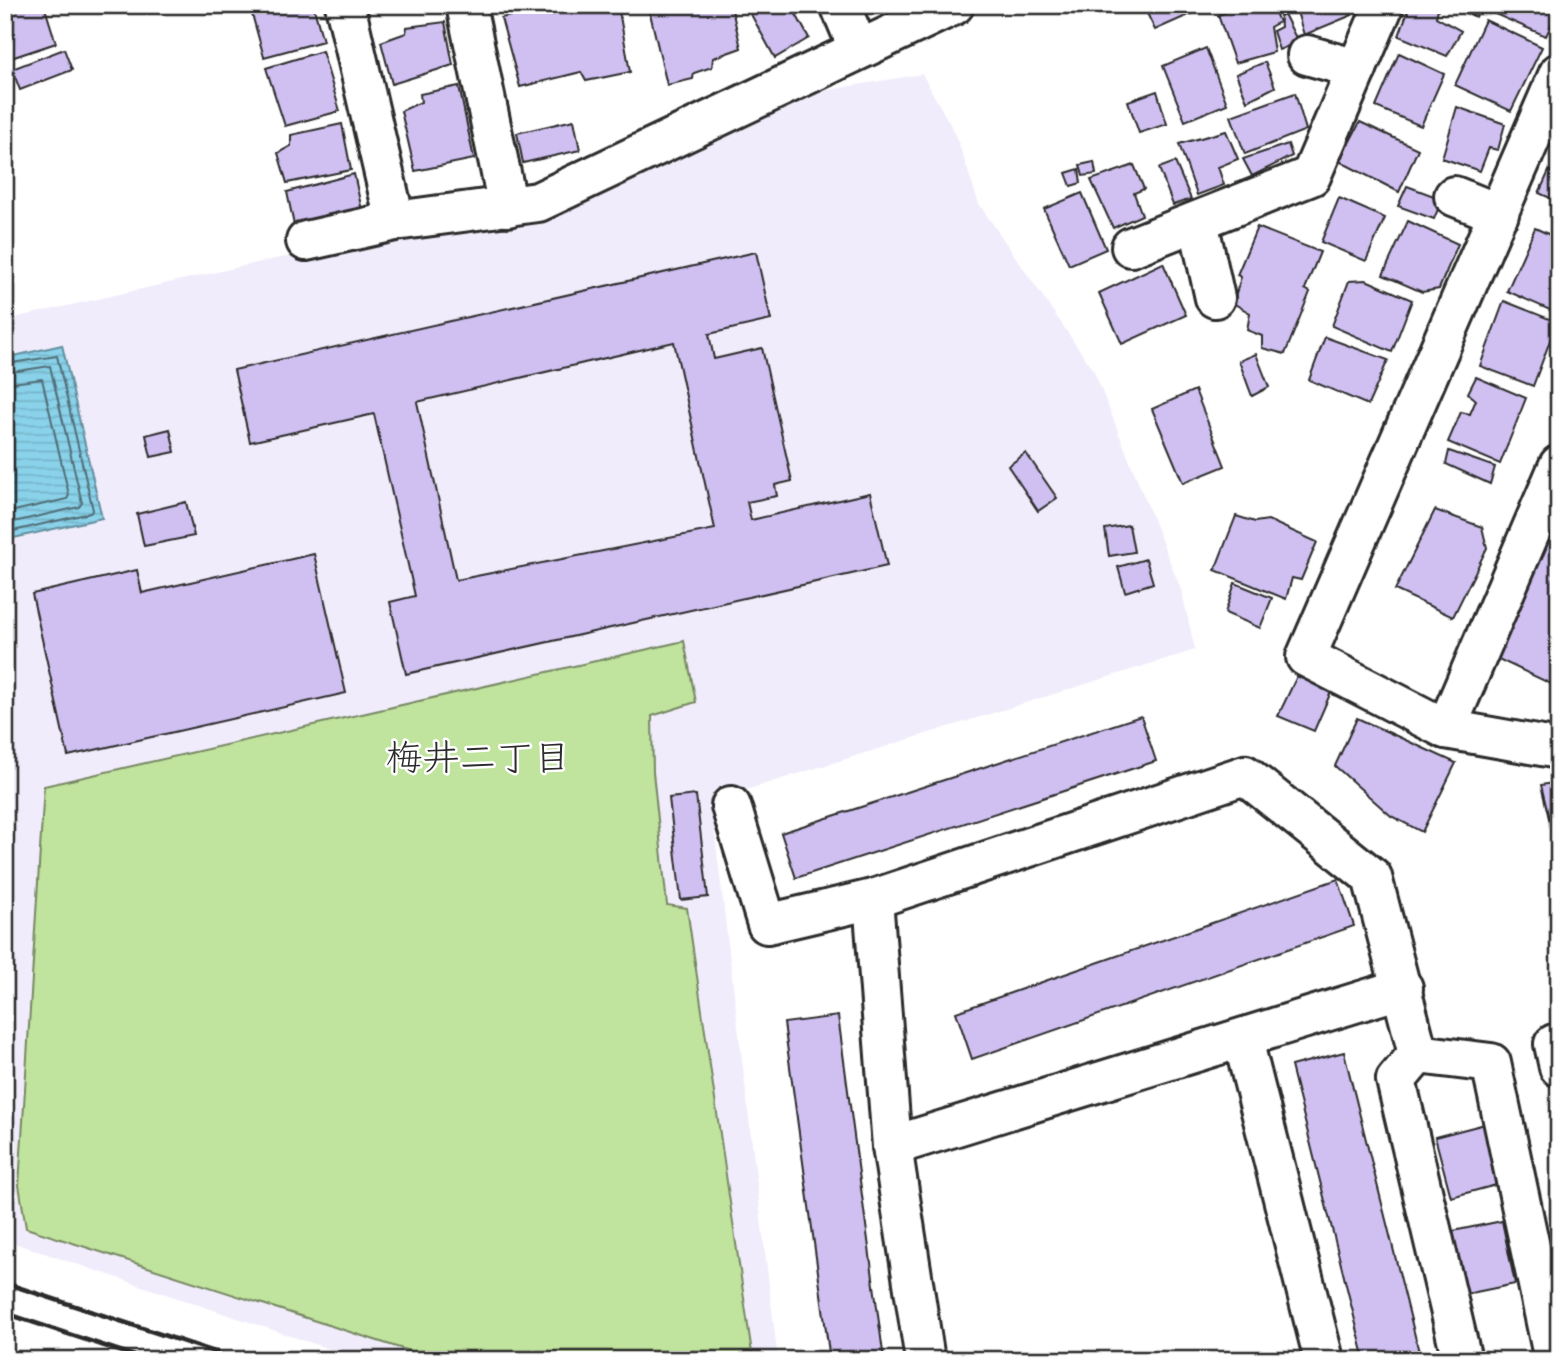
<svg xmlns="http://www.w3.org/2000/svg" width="1564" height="1365" font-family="Caveat,'Klee One',sans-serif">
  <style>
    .built { fill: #f1ecfb }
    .garden { fill: #c0e39d; stroke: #768764; stroke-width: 2 }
    .water { fill: url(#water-rules); stroke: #638f9e; stroke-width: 2 }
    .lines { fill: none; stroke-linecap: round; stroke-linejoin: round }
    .shore { stroke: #516e77; stroke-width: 2 }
    .building { fill: #d0c0f2; stroke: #2b2b2b; stroke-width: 2; fill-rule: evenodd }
    .street-casing { stroke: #2b2b2b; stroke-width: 44 }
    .street { stroke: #fff; stroke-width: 38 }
    .rail { stroke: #2b2b2b; stroke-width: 5 }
    .labels { text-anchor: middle; stroke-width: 5; stroke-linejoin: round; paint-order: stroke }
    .neighbourhood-label { font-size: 37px; fill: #2b2b2b; stroke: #fff }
  </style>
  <defs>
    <pattern id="water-rules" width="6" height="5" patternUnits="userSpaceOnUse" patternTransform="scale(1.75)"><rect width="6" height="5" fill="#89d2ea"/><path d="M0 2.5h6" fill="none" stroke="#76b4c9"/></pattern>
  </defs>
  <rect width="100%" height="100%" fill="#fff"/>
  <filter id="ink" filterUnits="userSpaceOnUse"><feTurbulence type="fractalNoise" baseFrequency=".0143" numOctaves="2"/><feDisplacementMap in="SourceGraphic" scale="14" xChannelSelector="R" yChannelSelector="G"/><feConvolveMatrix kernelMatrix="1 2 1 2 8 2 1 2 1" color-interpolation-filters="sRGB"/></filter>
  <g filter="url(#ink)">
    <!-- built -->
    <path class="built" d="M922 74 956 135 979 204 1094 371 1182 592 1195 650 711 801 778 1360H362L5 1240V852L11 613 5 612V320L274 259 526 214 822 91Z"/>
    <!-- garden -->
    <path class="garden" d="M684 641 696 702 652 716 653 772 667 905 687 908 753 1360H437L26 1228 19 1185 44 786Z"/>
    <!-- water -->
    <path class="water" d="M62 345 102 518 5 540V358Z"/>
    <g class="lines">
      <!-- shore -->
      <g class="shore">
        <path d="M5 364 57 356 93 510 90 513 5 533"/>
        <path d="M5 373 50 366 82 503 79 507 5 524"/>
        <path d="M5 384 42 379 69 495 67 499 5 513"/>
      </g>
    </g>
    <!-- building -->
    <g class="building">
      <path d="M5 5H44L56 43 5 60Z"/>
      <path d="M257 5H313L323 41 264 57 250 7Z"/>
      <path d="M600 5H618L630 72 586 81 581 72 520 87 501 18 550 7 554 13Z"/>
      <path d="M648 5H731L741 48 713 58 712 67 694 73 693 79 667 85Z"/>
      <path d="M755 5H791L809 38 775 58 748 9Z"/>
      <path d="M1143 5H1211L1155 30Z"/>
      <path d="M1246 5H1272L1279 22 1270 27 1274 52 1235 63 1218 15Z"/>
      <path d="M1295 5H1351L1352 15 1304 35Z"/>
      <path d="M1410 5H1439L1436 17 1461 31 1447 56 1399 36Z"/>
      <path d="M1448 5H1481L1476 17Z"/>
      <path d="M1490 5H1559V9L1546 36 1488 11Z"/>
      <path d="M1284 14 1298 42 1279 50 1273 31 1281 27 1280 16Z"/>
      <path d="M1485 20 1542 47 1511 111 1455 85Z"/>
      <path d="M445 22 453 65 392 84 381 42 406 33 407 27Z"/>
      <path d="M1206 48 1227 104 1185 121 1163 66Z"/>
      <path d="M64 49 72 70 20 90 12 69Z"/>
      <path d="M322 51 340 111 285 126 266 68Z"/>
      <path d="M1399 53 1444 74 1421 126 1376 107Z"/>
      <path d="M1265 62 1275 87 1247 101 1236 74Z"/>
      <path d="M459 86 474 159 415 171 401 111 421 102 420 94Z"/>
      <path d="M1157 91 1167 124 1139 133 1128 101Z"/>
      <path d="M1295 93 1306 130 1245 154 1231 116Z"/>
      <path d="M1457 107 1505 124 1498 150 1489 148 1480 171 1442 158Z"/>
      <path d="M574 120 580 150 523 163 517 133Z"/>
      <path d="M1360 122 1418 149 1399 192 1335 159 1340 144 1348 145Z"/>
      <path d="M342 124 351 170 287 183 278 153 291 146V135Z"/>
      <path d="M1226 131 1238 159 1218 167 1224 185 1197 195 1179 144Z"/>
      <path d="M1288 144 1292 156 1252 176 1243 159Z"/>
      <path d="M1094 162 1096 174 1083 176 1080 165Z"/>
      <path d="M1175 162 1191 199 1173 205 1159 168Z"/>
      <path d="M1559 164V202L1539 193 1549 171 1555 172Z"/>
      <path d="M1134 165 1144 189 1134 193 1142 215 1113 228 1091 180Z"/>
      <path d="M1079 169 1081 183 1071 186 1066 173Z"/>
      <path d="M354 174 363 215 295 230 287 192Z"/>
      <path d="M1407 186 1442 199 1434 219 1398 206Z"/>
      <path d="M1082 193 1106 249 1069 265 1044 209Z"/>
      <path d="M1339 198 1385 218 1366 261 1321 242Z"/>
      <path d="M1408 221 1458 244 1439 289 1422 292 1383 275Z"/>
      <path d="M1257 227 1320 252 1305 289 1310 292 1285 354 1262 348V336L1247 330 1250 313 1233 303 1241 277 1237 275Z"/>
      <path d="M1535 228 1559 239V314L1507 291Z"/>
      <path d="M756 252 771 320 709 334 714 359 762 348 792 481 775 485 777 496 747 502 751 520 870 493 887 566 406 674 390 602 415 596 374 414 250 442 234 370ZM674 342 715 529 456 580 417 402Z"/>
      <path d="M1163 263 1186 315 1122 344 1099 293Z"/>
      <path d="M1366 280 1412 300 1392 352 1332 326 1349 281Z"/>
      <path d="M1504 301 1557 322 1533 386 1480 366Z"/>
      <path d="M1325 337 1388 360 1368 405 1309 380Z"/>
      <path d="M1256 354 1269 387 1252 396 1239 361Z"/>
      <path d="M1476 377 1526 398 1500 464 1448 442 1461 412 1470 414 1476 400 1468 393Z"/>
      <path d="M1195 390 1225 466 1183 483 1152 409Z"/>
      <path d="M170 429 175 452 151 457 146 435Z"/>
      <path d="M1449 451 1495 467 1490 484 1446 464Z"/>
      <path d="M1026 453 1057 498 1038 511 1008 466Z"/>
      <path d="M186 502 194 536 144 546 137 514Z"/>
      <path d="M1559 507V667L1551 684 1494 657Z"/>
      <path d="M1435 510 1482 527 1487 548 1453 617 1395 590Z"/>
      <path d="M1236 516 1255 522 1268 520 1317 542 1301 580 1292 578 1286 599 1215 570Z"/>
      <path d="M1129 525 1134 552 1109 556 1105 529Z"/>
      <path d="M314 554 346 693 68 756 32 594 137 570 142 593Z"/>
      <path d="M1146 559 1153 583 1125 592 1118 567Z"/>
      <path d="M1235 583 1272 598 1260 628 1225 613Z"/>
      <path d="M1297 676 1331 692 1314 731 1278 716Z"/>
      <path d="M1141 716 1156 761 796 878 781 833Z"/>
      <path d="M1357 718 1456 763 1422 832 1391 816 1335 766Z"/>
      <path d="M1559 782V834L1553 835 1541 785Z"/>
      <path d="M696 795 708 897 681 900 669 798Z"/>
      <path d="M1338 879 1354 926 972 1059 956 1012Z"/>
      <path d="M838 1016 884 1360H830L784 1023Z"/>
      <path d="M1344 1052 1421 1360H1365L1291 1066Z"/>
      <path d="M1485 1124 1500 1184 1451 1197 1435 1137Z"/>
      <path d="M1502 1221 1515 1284 1466 1294 1453 1231Z"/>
    </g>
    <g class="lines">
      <defs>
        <g id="street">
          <path d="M345 5 395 221"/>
          <path d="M466 5 508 207"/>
          <path d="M840 5 858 48"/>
          <path d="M1307 55 1357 69"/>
          <path d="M1559 73 1306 657 1446 729 1559 749"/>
          <path d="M1454 196 1499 214"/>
          <path d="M1198 221 1215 298"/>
          <path d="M306 241 395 221 538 202 954 5"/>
          <path d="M1131 247 1311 176 1384 5"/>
          <path d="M1446 729 1559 465"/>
          <path d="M731 806 767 924 873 899"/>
          <path d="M1243 1040 1324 1360"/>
          <path d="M1554 1044 1559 1067"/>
          <path d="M1418 1054 1396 1080 1462 1360"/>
          <path d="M892 1146 1403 988"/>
          <path d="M925 1360 892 1146 873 899 1245 775 1372 877 1418 1054 1491 1063 1554 1360"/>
        </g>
      </defs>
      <!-- street casing -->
      <use href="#street" class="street-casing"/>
      <!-- street -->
      <use href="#street" class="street"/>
      <!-- rail -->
      <g class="rail">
        <path d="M5 1283 239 1360"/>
        <path d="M5 1313 147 1360"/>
      </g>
    </g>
  </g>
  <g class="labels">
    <!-- neighbourhood labels -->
    <g class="neighbourhood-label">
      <text x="478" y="770">梅井二丁目</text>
    </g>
  </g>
  <!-- margin -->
  <rect width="1564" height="1365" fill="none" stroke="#fff" stroke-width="28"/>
  <rect x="14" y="14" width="1536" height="1337" fill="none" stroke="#2b2b2b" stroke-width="2.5" filter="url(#ink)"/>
</svg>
